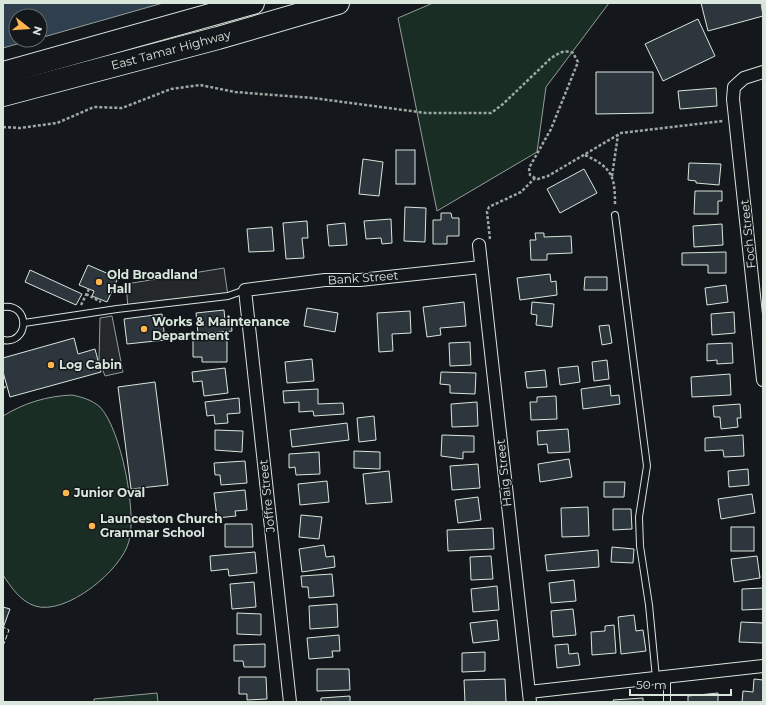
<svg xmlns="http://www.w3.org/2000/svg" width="766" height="705" font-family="Montserrat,sans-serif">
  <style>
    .green { fill: #1a2d24; stroke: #939e99 }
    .parking { fill: #24282b; stroke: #939e99 }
    .water { fill: #2f3f4d; stroke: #939e99 }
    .building { fill: #2c363c; stroke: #d8e6dc }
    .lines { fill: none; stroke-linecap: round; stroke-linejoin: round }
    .lane-casing { stroke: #d8e6dc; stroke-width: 8 }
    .street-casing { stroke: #d8e6dc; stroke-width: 14 }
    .highway-casing { stroke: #d8e6dc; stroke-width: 24 }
    .path { stroke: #9da8a2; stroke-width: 2.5; stroke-dasharray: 3 2; stroke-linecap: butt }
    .lane { stroke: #14181c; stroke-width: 6 }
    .street { stroke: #14181c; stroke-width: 12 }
    .highway { stroke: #14181c; stroke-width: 22 }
    .fence { stroke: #d8e6dc; stroke-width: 1; stroke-dasharray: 5 2; stroke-linecap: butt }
    .poi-dot { fill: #ffb74d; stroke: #14181c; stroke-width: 1.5 }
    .labels { text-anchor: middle; stroke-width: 3; stroke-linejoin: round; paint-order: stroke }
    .street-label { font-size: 12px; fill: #d8e6dc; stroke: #14181c }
    .poi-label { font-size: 12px; font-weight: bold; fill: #d8e6dc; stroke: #14181c; text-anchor: start }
  </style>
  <rect width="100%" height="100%" fill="#14181c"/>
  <!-- green -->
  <g class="green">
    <path d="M433 3H609L546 87 537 152 437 211 398 18Z"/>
    <path d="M72 395C82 397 92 400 100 407 121 429 137 512 129 541 122 570 66 616 35 606 20 601 11 587 3 575V416C24 403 47 396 72 395Z"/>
    <path d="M157 693 158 702H94V699Z"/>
  </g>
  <!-- parking -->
  <g class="parking">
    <path d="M224 268 228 296 128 308 126 284Z"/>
    <path d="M112 316 123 372 105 376 99 360 100 318Z"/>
  </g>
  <!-- water -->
  <path class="water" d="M3 3H163L40 38V16H16V40H31L3 48Z"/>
  <!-- building -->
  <g class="building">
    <path d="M701 3H761L763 16 708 31Z"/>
    <path d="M698 19 715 56 663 81 645 44Z"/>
    <path d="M596 72H653V113L596 114Z"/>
    <path d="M716 88 717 106 680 109 678 91Z"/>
    <rect x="396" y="150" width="19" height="34"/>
    <path d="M363 159 383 162 379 196 359 194Z"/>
    <path d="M689 163 721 164 719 185 696 183V181L688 180Z"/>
    <path d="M584 169 597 193 560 213 547 189Z"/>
    <path d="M695 191H722V201H718V214H694Z"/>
    <path d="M405 207 426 208 425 242 404 241Z"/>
    <path d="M441 213H451L452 218H459V236H447V244H433V220H441Z"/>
    <path d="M391 219 392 243 382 244 381 238 366 239 364 221Z"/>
    <path d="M307 221 308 238H302L304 258 286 259 283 223Z"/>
    <path d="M345 223 347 245 329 246 327 225Z"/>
    <path d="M722 224 723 245 694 247 693 226Z"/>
    <path d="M272 227 274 251 249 252 247 229Z"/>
    <path d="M535 233H544V237L571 236 572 253 547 254V260H531L530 240H536Z"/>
    <path d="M726 252V273H708V265H682V253Z"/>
    <path d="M88 265 118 278 107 302 92 296 94 291 79 285Z"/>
    <path d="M30 270 82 294 76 305 25 282Z"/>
    <path d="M550 274 551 282 556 281 557 295 520 300 517 278Z"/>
    <path d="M585 277H607V290H584Z"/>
    <path d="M726 285 728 302 707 305 705 288Z"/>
    <path d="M464 302 466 326 440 328 441 335 427 337 423 307Z"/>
    <path d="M532 302 554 304 552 327 536 325 537 315 531 314Z"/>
    <path d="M307 308 338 313 335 332 304 326Z"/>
    <path d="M224 310 225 321H231L232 331 198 334 196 313Z"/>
    <path d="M410 311 411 333 392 334 393 351 379 352 377 313Z"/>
    <path d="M734 312 735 333 712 335 711 314Z"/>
    <path d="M162 314 165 340 127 344 124 319Z"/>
    <path d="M609 325 612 343 602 345 599 326Z"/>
    <path d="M74 338 78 354 95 349 101 372 10 397 3 372V358Z"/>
    <path d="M193 338H227V362H202V357H193Z"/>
    <path d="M470 342 471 365 450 366 449 343Z"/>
    <path d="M732 343 733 363 717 364V360L707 361V344Z"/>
    <path d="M312 359 314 381 287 383 285 362Z"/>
    <path d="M607 360 609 379 594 381 592 362Z"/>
    <path d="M578 366 580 382 560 385 558 368Z"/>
    <path d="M225 368 228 393 204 396 202 381 193 382 192 372Z"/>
    <path d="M545 370 547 387 527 388 525 372Z"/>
    <path d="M441 372 476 373 475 394 450 393V385L440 384Z"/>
    <path d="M730 374 731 395 692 397 691 377Z"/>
    <path d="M155 382 168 485 131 489 118 387Z"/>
    <path d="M610 385 611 396 619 395 620 404 583 409 581 389Z"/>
    <path d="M318 389V404L343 403 344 414 314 416 313 411 299 412V402L284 403 283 391Z"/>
    <path d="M556 396 557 419 531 420 530 402H537V397Z"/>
    <path d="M239 398 240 413 227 414 228 423 215 424 214 415 207 416 205 402Z"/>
    <path d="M477 402 478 426 452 427 451 404Z"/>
    <path d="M740 404 741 418H737L738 427 721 429 720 417H714L713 406Z"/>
    <path d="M374 416 376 440 359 442 357 418Z"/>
    <path d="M347 423 349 440 292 447 290 430Z"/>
    <path d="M568 429 570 452 548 453 547 444 538 445 537 431Z"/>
    <path d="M215 430 243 431 242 452 215 450Z"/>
    <path d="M442 435 474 436V452H463V459L441 456Z"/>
    <path d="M743 435 744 456 724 457 723 450 705 451V438Z"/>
    <path d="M354 451 380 452V469L354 468Z"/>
    <path d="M319 452 320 474 296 475 295 467 289 468V454Z"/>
    <path d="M569 459 572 477 540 482 538 464Z"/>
    <path d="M245 461 247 483 221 485 220 475H215L214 463Z"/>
    <path d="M478 464 480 488 452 490 450 466Z"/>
    <path d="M748 469 749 485 729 487 728 471Z"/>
    <path d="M389 471 392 502 366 504 363 474Z"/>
    <path d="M327 481 329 502 300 505 298 484Z"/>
    <path d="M604 482H625L624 497H604Z"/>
    <path d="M245 490 247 510 235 511 236 516 217 518 214 493Z"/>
    <path d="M752 494 755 513 721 519 718 499Z"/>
    <path d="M478 497 481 520 458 523 455 500Z"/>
    <path d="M588 507 589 536 562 537 561 508Z"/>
    <path d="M613 509H631L632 529 613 530Z"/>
    <path d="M301 515 322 517 319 539 299 537Z"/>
    <path d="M225 524H252L253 547H225Z"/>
    <rect x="731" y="527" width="23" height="24"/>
    <path d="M493 528 494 549 448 551 447 530Z"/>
    <path d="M324 545 326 557 334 556 335 567 302 572 299 549Z"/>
    <path d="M612 547 634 549 633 563 611 562Z"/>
    <path d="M598 550 599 567 547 571 545 555Z"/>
    <path d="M255 552 257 573 229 576 228 569 211 571 210 556Z"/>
    <path d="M491 556 493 579 471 580 470 557Z"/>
    <path d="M757 556 760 578 734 582 731 559Z"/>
    <path d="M332 574 334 596 309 598 308 587H302L301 576Z"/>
    <path d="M574 580 576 601 551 603 549 583Z"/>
    <path d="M254 582 256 607 232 609 230 584Z"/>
    <path d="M497 586 499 610 473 612 471 589Z"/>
    <path d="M763 588V609L742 610V589Z"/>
    <path d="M337 604 338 627 310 629 309 606Z"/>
    <path d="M3 607 10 609 3 628Z"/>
    <path d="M573 609 576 635 553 637 551 611Z"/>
    <path d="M237 613 261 614V635L237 634Z"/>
    <path d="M634 615 636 631 643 630 646 651 621 654 618 617Z"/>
    <path d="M497 620 499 640 473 643 470 623Z"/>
    <path d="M741 622 763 623V643L739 642Z"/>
    <path d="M614 625 616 653 592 655 591 632 605 631V626Z"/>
    <path d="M339 635 340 651H332L333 657 309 659 307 638Z"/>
    <path d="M265 644V667H244L243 661H234V645Z"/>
    <path d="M568 644 569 654 578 653 580 665 557 668 555 645Z"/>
    <path d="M485 652V671L462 672V653Z"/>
    <path d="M317 669H349L350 690 317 691Z"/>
    <path d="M239 677H266L267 699 247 700V694H239Z"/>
    <path d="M505 679 506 702H465L464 680Z"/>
    <path d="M754 679 763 680V702H742L743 691 753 692Z"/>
    <path d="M718 693V702H688V696Z"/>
    <path d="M350 696V702H321V698Z"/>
    <path d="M643 698V702H614L613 700Z"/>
  </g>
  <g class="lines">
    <defs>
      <g id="lane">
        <path d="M615 215 647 466 639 517 640 546 649 605 656 678"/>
        <path d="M3 307C31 303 29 345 3 340"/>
        <path d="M24 323 117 309 228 296 245 290"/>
        <path d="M667 677V702"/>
      </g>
      <g id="street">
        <path d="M763 72 744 78 734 87 733 99 763 380"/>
        <path d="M479 245 530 702"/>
        <path d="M529 692 763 666"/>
        <path d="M290 702 245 290 325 280H360L481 267"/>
      </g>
      <g id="highway">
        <path d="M3 73 253 3"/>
        <path d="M3 95 218 38 338 3"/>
      </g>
    </defs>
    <!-- lane casing -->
    <use href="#lane" class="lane-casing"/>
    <!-- street casing -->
    <use href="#street" class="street-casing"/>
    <!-- highway casing -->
    <use href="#highway" class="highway-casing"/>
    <!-- path -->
    <g class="path">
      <path d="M3 127 20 128 57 123 94 107 122 108 171 89 200 85 235 92 313 98 426 113H491L503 104 550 59C557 54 564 49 573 53L578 62 551 129 529 168 530 175 535 178"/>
      <path d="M585 155C613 168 615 177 615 206"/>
      <path d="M612 176 618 135"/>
      <path d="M490 239 487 212 489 207 521 192 535 178 538 179 548 176 621 133 723 121"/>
      <path d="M86 294 101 302"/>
      <path d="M81 305 89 289"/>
      <path d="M3 388 7 386"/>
    </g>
    <!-- lane -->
    <use href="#lane" class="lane"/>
    <!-- street -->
    <use href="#street" class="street"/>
    <!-- highway -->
    <use href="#highway" class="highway"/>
    <!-- fence -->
    <path class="fence" d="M3 646 9 630 3 627"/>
  </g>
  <!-- markers -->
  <g class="poi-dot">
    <circle cx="99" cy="282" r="4"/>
    <circle cx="144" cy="329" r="4"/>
    <circle cx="51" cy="365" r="4"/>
    <circle cx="66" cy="493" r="4"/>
    <circle cx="92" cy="526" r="4"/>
  </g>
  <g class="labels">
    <!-- street labels -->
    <g class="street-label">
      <text transform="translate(171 50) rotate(-15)" y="4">East Tamar Highway</text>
      <text transform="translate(748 234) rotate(-96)" y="4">Foch Street</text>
      <text transform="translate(363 278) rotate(-4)" y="4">Bank Street</text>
      <text transform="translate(504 473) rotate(-96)" y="4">Haig Street</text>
      <text transform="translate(267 496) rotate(-96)" y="4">Joffre Street</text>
    </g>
    <!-- poi labels -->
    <g class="poi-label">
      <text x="107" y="279">Old Broadland<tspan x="107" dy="14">Hall</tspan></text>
      <text x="152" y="326">Works &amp; Maintenance<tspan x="152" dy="14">Department</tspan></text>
      <text x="59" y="369">Log Cabin</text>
      <text x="74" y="497">Junior Oval</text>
      <text x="100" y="523">Launceston Church<tspan x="100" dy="14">Grammar School</tspan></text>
    </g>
  </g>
  <!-- border -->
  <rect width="766" height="705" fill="none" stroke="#d8e6dc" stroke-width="8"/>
  <!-- north arrow -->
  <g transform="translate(28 28) rotate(107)"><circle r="19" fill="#14181c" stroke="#626a69"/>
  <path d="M0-3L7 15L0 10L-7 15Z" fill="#ffb74d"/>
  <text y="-6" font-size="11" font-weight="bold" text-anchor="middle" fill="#d8e6dc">N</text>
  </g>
  <!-- scale -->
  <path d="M630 689v6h101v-6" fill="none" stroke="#d8e6dc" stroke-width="2"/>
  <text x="636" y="689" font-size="12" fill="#d8e6dc" stroke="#14181c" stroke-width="3" paint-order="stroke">50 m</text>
</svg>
